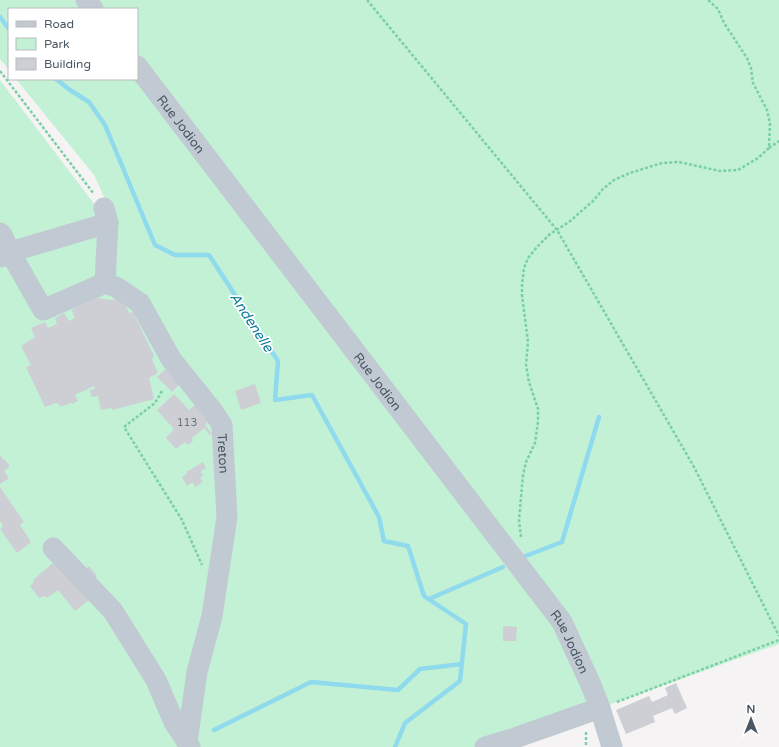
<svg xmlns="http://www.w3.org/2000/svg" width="779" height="747" font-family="'Varela Round',sans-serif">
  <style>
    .green { fill: #c3f1d5 }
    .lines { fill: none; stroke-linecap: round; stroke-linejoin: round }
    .stream { stroke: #90daee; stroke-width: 4.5 }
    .building { fill: #cdcfd5 }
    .path { stroke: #7ad0a6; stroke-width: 2.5; stroke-dasharray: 3 2; stroke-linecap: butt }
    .minor { stroke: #c1cad2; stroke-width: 21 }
    .labels { text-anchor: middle; stroke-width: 3.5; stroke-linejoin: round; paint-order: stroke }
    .number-label { font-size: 11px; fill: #6b747e }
    .street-label { font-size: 13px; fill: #4a5661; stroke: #fff }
    .water-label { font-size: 14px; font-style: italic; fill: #0c7c9b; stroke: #fff }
  </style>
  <rect width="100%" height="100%" fill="#f5f3f3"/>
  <!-- green -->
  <path class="green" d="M0 0H779V644L600 708 519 747H0V80L98 209 108 206 94 175 16 79H137V9H9V70L0 59Z"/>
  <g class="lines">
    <!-- stream -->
    <g class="stream">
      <path d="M0 17 9 29"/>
      <path d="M56 79 70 90 89 102 105 125 155 245 175 255H209L278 361 275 400 312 395 379 517 384 541 408 546 424 596 466 624 460 681 405 723 395 747"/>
      <path d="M523 557 562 542 599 417"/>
      <path d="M429 599 503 567"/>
      <path d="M214 730 311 682 398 690 420 669 462 664"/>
    </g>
  </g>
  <!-- building -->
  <g class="building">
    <path d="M121 297 129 313 133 312 154 356 152 360 158 373 149 378 154 399 112 410 111 408 101 410 98 396 91 397 90 390 95 389 94 386 75 395 78 401 72 404 71 403 60 407 59 404 56 403 45 407 26 367 31 365 21 346 35 337 31 328 45 322 48 328 57 324 55 318 64 313 69 321 75 318 72 311 73 309 95 298 113 300Z"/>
    <path d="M167 368 181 383 172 392 157 377Z"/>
    <path d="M255 384 261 403 241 410 235 391Z"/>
    <path d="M174 394 189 410 196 404 210 418 205 425 212 434 210 435 204 428 192 438 193 441 188 445 185 442 176 449 166 438 174 429 157 410Z"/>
    <path d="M0 455 3 459H4L10 466 4 471 9 478 0 484Z"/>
    <path d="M203 462 206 468 201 471 203 476 200 478 203 482 195 487 193 482 187 486 182 477 187 474 186 472Z"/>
    <path d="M0 487 24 522 20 525 31 542 17 553 0 529 3 526 0 521Z"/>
    <path d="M54 562 94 596 75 611 58 590 47 598 45 596 39 598 30 586 34 582 33 580Z"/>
    <path d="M89 566 97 576 91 581 83 571Z"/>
    <path d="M503 626 517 627 516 641H503Z"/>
    <path d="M676 683 687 708 675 714 672 708 653 716 655 722 626 734 616 710 649 696 652 702 668 695 665 688Z"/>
  </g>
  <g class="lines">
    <!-- path -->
    <g class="path">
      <path d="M367 0 557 230 694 467 779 636"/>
      <path d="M0 71 94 194"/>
      <path d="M769 148 779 141"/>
      <path d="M162 391 155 403 124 427 182 520 202 565"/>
      <path d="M521 537 519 520 523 475 526 462 535 443 538 422V409L529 382 526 365 528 342 522 295V284L524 268 528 258 537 247 550 234 569 222 594 200 603 189 614 180 630 173 662 163 679 162 720 171 738 170 758 158 769 148 770 123 767 110 753 83 751 68 747 58 724 23 718 9 708 0"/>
      <path d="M617 702 779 640"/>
      <path d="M586 732V747"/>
    </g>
    <!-- minor -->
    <g class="minor">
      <path d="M86 0 93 9"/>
      <path id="s1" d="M137 66 562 622 591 685 600 708 612 747"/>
      <path id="s2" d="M104 208 108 223 105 283 116 287 140 303 171 359 212 410 222 425 227 517 212 616 197 672 187 742 190 747"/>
      <path d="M0 233 2 235 10 252 43 310 105 283"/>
      <path d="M0 257 10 252 108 223"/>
      <path d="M53 548 113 611 156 680 174 722 187 742"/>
      <path d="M485 747 515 738 600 708"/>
    </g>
  </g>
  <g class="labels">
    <!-- number labels -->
    <g class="number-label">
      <text x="187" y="426">113</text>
    </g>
    <!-- street labels -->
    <g class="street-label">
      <text dy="5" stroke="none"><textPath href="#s1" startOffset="73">Rue Jodion</textPath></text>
      <text dy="5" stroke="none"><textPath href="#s1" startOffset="397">Rue Jodion</textPath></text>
      <text dy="5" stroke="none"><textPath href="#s2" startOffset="292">Treton</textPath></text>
      <text dy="5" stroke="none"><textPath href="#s1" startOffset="721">Rue Jodion</textPath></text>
    </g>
    <!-- water labels -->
    <g class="water-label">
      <text transform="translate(252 322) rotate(57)" y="5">Andenelle</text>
    </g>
  </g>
  <!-- legend -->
  <rect x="8" y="8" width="130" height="72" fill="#ffffff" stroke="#b7bbc0"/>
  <rect x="16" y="21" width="20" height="6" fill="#c1cad2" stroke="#b7bbc0"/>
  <text x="44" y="28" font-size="12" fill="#4a5661">Road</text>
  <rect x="16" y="38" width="20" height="12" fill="#c3f1d5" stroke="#b7bbc0"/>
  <text x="44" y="48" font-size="12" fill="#4a5661">Park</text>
  <rect x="16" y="58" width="20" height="12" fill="#cdcfd5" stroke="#b7bbc0"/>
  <text x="44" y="68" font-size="12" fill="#4a5661">Building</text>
  <!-- north arrow -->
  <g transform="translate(751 719)" stroke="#ffffff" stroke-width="3" paint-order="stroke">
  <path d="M0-3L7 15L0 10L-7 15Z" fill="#4a5661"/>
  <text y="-6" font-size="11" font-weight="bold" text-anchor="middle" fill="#4a5661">N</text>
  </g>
</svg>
